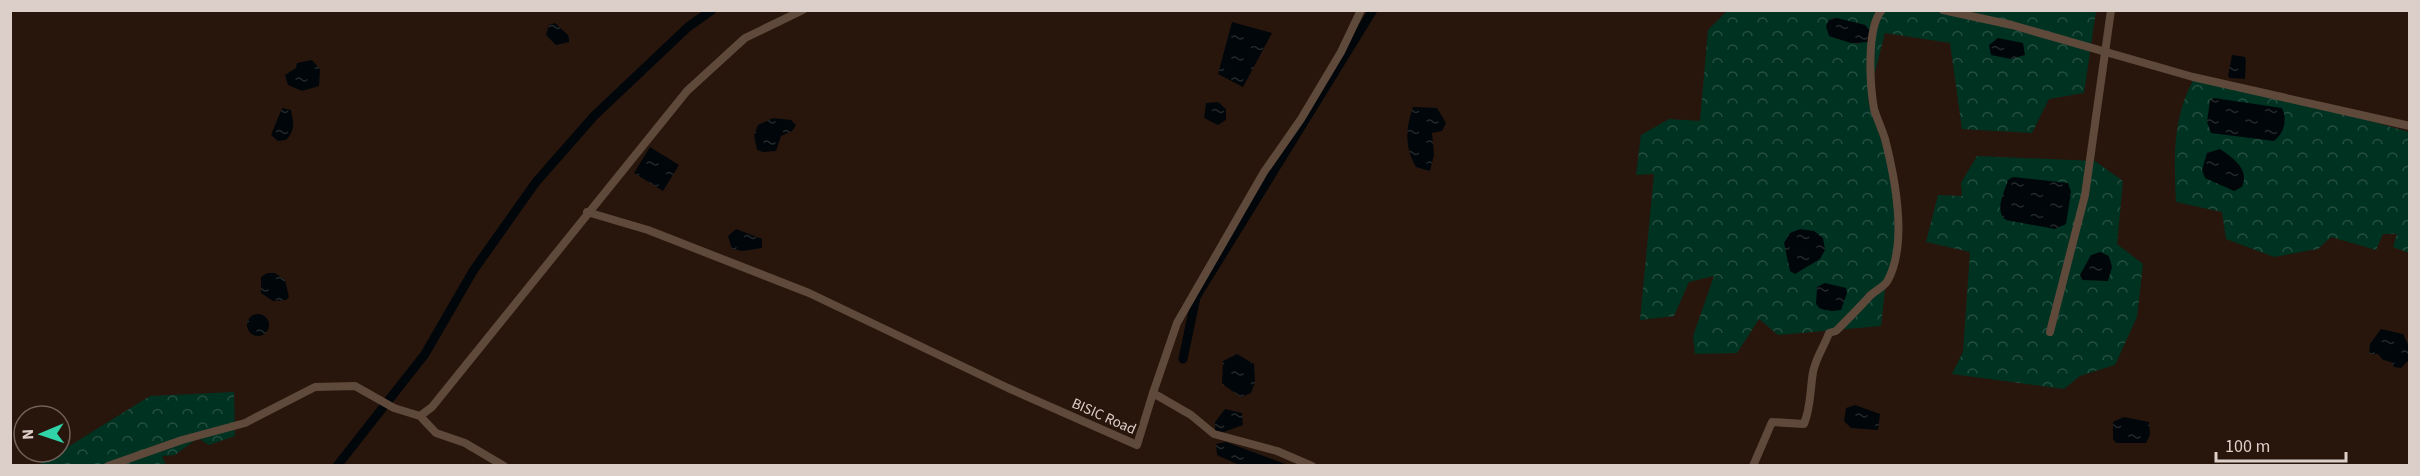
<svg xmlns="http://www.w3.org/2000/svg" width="2420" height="476" font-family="'Source Sans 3',sans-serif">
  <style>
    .forest { fill: url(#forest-crowns); fill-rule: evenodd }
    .water { fill: url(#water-ripples) }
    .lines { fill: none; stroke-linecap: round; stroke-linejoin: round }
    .canal { stroke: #000609; stroke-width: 9 }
    .minor { stroke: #5f493b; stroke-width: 8 }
    .labels { text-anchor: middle; stroke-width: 6; stroke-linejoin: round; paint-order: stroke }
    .street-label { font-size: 15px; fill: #dccec8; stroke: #28160d }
  </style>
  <defs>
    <pattern id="forest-crowns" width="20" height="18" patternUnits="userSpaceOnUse" patternTransform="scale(1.5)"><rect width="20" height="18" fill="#003221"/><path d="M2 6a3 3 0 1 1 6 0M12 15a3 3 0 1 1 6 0" fill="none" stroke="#254e40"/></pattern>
    <pattern id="water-ripples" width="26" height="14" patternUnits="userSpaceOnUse" patternTransform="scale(1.5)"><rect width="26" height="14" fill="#000609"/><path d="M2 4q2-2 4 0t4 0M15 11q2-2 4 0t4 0" fill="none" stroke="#25292b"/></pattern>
  </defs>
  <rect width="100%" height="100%" fill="#28160d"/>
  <!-- forest -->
  <g class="forest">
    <path d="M1727 11H2096L2084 93 2049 99 2032 133 1962 129 1950 43 1885 33 1868 99 1893 178 1896 248 1885 290 1881 326 1778 335 1759 319 1737 353 1695 354 1693 336 1714 276 1689 282 1674 316 1640 320 1654 174 1636 175 1641 135 1669 119 1700 121 1708 30ZM1832 18 1865 25 1859 44 1834 38Z"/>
    <path d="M2194 79 2335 111 2409 132V253L2393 247 2397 234H2383L2376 250 2331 237 2318 249 2274 257 2226 239 2222 212 2176 202C2174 161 2172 117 2194 79Z"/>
    <path d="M1977 156 2095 161 2123 181 2117 244 2143 264 2137 317 2115 365 2080 376 2064 389 1952 374 1963 352 1970 252 1926 242 1938 195 1962 196 1961 183Z"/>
    <path d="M234 392 235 436 209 445 198 438 175 455 162 456 166 465 37 466 150 396Z"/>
  </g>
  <!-- water -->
  <g class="water">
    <path d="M1837 18 1865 25 1870 31 1869 42 1851 43 1829 36 1826 26 1829 20Z"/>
    <path d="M1232 22 1272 33 1243 87 1218 74Z"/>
    <path d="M555 23 569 36V42L556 45 546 35 549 25Z"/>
    <path d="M1998 38 2023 43 2025 55 2011 59 1991 55 1989 45Z"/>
    <path d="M2232 55 2246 57 2245 79 2230 78 2228 76Z"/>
    <path d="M312 60 320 69 319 86 302 91 288 85 285 75 296 68 297 63Z"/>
    <path d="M2214 98 2282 108C2288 120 2284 133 2274 141L2211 133 2207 122 2210 100Z"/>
    <path d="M1218 102 1226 109V120L1218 125 1204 118 1206 103Z"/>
    <path d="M1413 107 1437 108 1446 123 1442 131 1432 133 1434 155 1430 171 1416 167C1404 146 1406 128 1413 107Z"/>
    <path d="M282 108 291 110C294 123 295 131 286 140L278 141 271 135Z"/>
    <path d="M773 118 791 120 796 125 792 131 781 136 776 151 763 152 757 150 754 135 758 125Z"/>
    <path d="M650 147 679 165 663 191 634 173Z"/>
    <path d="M2220 149C2233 158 2250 169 2242 187L2234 191 2205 178 2202 170 2207 153Z"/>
    <path d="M2013 177 2068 183 2071 192 2066 224 2055 229 2006 220C1994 211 2004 193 2008 180Z"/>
    <path d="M736 229 762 239V248L743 251 732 249 728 236Z"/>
    <path d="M1800 229 1814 231 1823 238 1825 250 1820 259 1795 274 1790 271 1784 243 1790 233Z"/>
    <path d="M2100 252 2109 256 2112 267 2108 281 2082 280 2080 275 2091 255Z"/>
    <path d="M267 273H275L285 280 289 297 286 300 273 301 261 293V277Z"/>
    <path d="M1825 283 1846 288 1847 293 1841 310 1832 311 1820 309 1816 304 1817 287Z"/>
    <circle cx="258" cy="325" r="11"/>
    <path d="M2381 329 2403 334 2409 346V360L2401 368 2394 367 2391 362 2383 360 2378 354H2369L2370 344Z"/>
    <path d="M1237 354 1254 364 1255 382 1251 393 1241 397 1222 384 1223 361Z"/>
    <path d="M1855 405 1880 414 1878 430 1851 428 1844 421 1846 408Z"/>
    <path d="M1225 409 1242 413 1243 425 1224 432 1215 431V422Z"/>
    <path d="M2124 417 2149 422 2150 435 2146 443H2116L2113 439V422Z"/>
    <path d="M1226 442 1288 465H1239L1217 455 1216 444Z"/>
  </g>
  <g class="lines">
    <!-- canal -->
    <g class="canal">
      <path d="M1183 359 1196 297 1373 10"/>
      <path d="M337 466 425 354 473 271 536 182 594 116 688 27 712 10"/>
    </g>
    <!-- minor -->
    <g class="minor">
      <path d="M1943 10 2012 25 2193 77 2410 126"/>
      <path d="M587 212 648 230 809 293 1008 388 1137 445 1153 393 1191 415 1214 434 1277 451 1312 466"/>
      <path d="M2050 332 2085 195 2111 10"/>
      <path d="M1153 393 1177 323 1264 172 1301 119 1341 52 1361 10"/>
      <path d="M420 416 432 407 687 91 745 38 803 10"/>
      <path d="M108 466 182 440 245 423 315 387 355 386 394 408 420 416 436 433 465 443 504 466"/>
      <path d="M1753 466 1772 422 1804 424C1811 407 1810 390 1813 372 1816 357 1824 347 1829 333L1836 331C1847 320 1858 309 1868 298 1873 291 1884 288 1888 280 1908 242 1895 178 1885 139 1882 129 1877 119 1874 109 1870 86 1866 27 1882 10"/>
    </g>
  </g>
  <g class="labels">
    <!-- street labels -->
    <g class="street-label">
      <text transform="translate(1104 416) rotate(24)" y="5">BISIC Road</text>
    </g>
  </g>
  <!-- border -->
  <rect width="2420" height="476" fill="none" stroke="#dccec8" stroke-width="24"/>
  <!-- north arrow -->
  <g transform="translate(42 434) rotate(268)"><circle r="28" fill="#28160d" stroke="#706058" stroke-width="1.5"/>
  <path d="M0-4.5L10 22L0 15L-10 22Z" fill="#31d4a9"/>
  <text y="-9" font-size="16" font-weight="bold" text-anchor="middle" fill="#dccec8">N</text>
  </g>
  <!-- scale -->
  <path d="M2216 452v9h130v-9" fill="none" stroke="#dccec8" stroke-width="3"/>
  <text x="2225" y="452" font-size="18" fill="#dccec8" stroke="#28160d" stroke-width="4.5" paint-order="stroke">100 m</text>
</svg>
